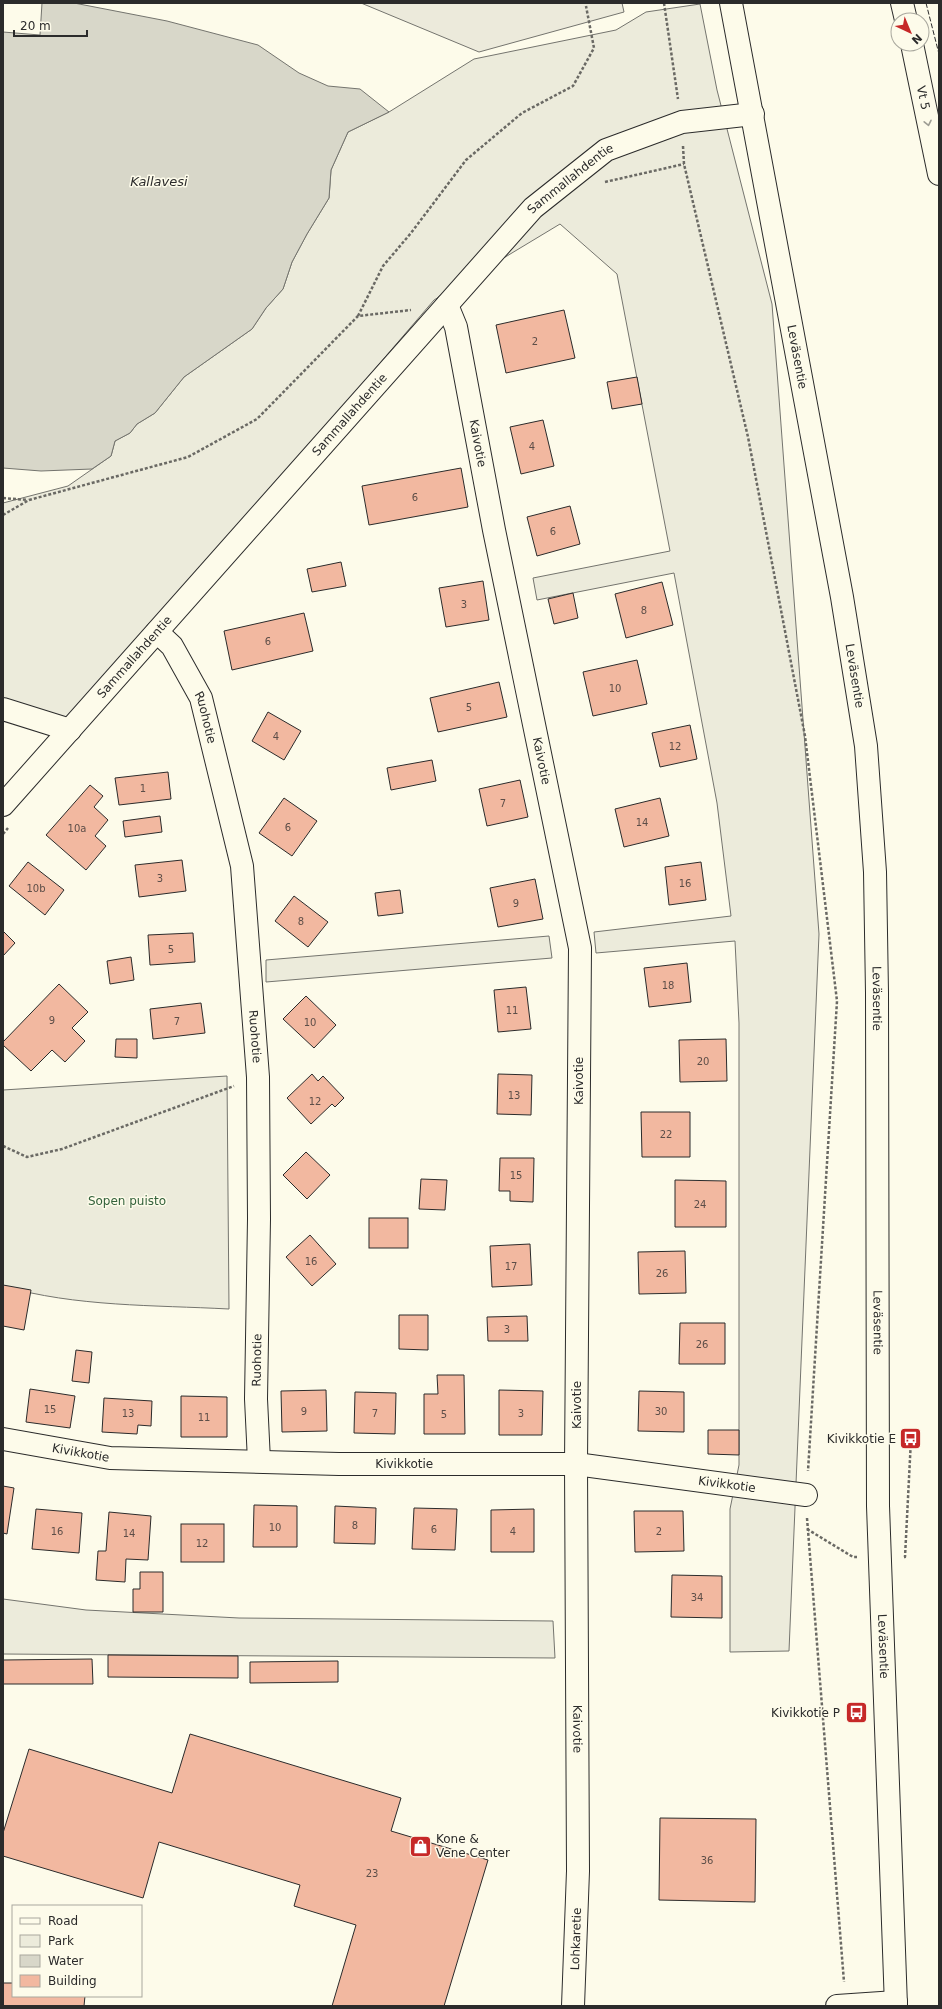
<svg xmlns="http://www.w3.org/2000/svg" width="942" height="2009" font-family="'DejaVu Sans',sans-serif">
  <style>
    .green { fill: #ecebdb; stroke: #74746e }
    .parking { fill: #eceadb; stroke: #74746e }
    .water { fill: #d8d7c9; stroke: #74746e }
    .building { fill: #f2b8a0; stroke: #2b2b2b }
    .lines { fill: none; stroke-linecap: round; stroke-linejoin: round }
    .minor-casing { stroke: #2b2b2b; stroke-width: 24 }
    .tertiary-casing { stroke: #2b2b2b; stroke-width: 24 }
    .secondary-casing { stroke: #2b2b2b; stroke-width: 24 }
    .motorway-casing { stroke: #2b2b2b; stroke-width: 24 }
    .path { stroke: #6a6964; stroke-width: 2.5; stroke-dasharray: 3 2; stroke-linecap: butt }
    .minor { stroke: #fdfbea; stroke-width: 22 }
    .tertiary { stroke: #fdfbea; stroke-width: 22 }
    .secondary { stroke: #fdfbea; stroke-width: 22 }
    .motorway { stroke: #fdfbea; stroke-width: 22 }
    .fence { stroke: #2b2b2b; stroke-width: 1; stroke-dasharray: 5 2; stroke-linecap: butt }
    .oneway { stroke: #9e9d94 }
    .labels { text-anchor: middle; stroke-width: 3; stroke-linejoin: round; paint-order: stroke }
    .number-label { font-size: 10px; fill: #5d4e48 }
    .street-label { font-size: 12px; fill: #2b2b2b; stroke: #fdfbea }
    .park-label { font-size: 12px; fill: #34623c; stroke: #fdfbea }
    .poi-label { font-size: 12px; fill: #2b2b2b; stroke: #fdfbea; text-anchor: end }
    .water-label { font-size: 13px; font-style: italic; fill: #2b2b2b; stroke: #fdfbea }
  </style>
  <rect width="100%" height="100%" fill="#fdfbea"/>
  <!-- green -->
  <g class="green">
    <path d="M700 4 717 90 772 304 819 934 789 1651 730 1652V1509L739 1465V1023L735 941 596 953 594 932 731 916 717 803 674 573 537 600 533 578 670 551 617 274 560 224 434 300 154 627 65 725 3 702V503L68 486 111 456 115 441 130 433 137 424 155 413 184 377 252 329 266 308 283 289 292 262 307 234 329 198 331 170 348 132 389 112 474 59 616 30 646 12Z"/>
    <path d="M549 936 552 958 266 982V960Z"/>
    <path d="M227 1076 229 1309C154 1305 76 1307 3 1286V1090Z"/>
    <path d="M3 1599 86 1610 239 1618 553 1621 555 1658 3 1654Z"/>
  </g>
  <!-- parking -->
  <path class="parking" d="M361 3H622L624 12 479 52Z"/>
  <!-- water -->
  <path class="water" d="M42 3H74L167 21 258 45 299 73 328 86 360 89 389 112 348 132 331 170 329 198 307 234 292 262 283 289 266 308 252 329 184 377 155 413 137 424 130 433 115 441 111 456 92 469 41 471 3 468V32L40 35Z"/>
  <!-- building -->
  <g class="building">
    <path d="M564 310 575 358 506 373 496 325Z"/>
    <path d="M637 377 642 404 612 409 607 382Z"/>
    <path d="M543 420 554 466 521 474 510 427Z"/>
    <path d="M461 468 468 507 369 525 362 486Z"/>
    <path d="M570 506 580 544 537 556 527 517Z"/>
    <path d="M341 562 346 586 312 592 307 569Z"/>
    <path d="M483 581 489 620 446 627 439 588Z"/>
    <path d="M662 582 673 625 626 638 615 594Z"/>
    <path d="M573 593 578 618 554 624 548 599Z"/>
    <path d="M304 613 313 651 232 670 224 631Z"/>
    <path d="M637 660 647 704 593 716 583 672Z"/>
    <path d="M499 682 507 717 438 732 430 698Z"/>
    <path d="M268 712 301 731 284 760 252 741Z"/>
    <path d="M690 725 697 759 660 767 652 733Z"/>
    <path d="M432 760 436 781 391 790 387 768Z"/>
    <path d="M168 772 171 799 119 805 115 778Z"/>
    <path d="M520 780 528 817 487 826 479 789Z"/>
    <path d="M90 785 103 796 94 807 108 820 95 836 106 846 86 870 46 835Z"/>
    <path d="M284 798 317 821 292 856 259 833Z"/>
    <path d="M660 798 669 836 624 847 615 809Z"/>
    <path d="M160 816 162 832 125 837 123 821Z"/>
    <path d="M182 860 186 891 139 897 135 865Z"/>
    <path d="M28 862 64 890 45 915 9 886Z"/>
    <path d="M701 862 706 900 669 905 665 867Z"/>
    <path d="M535 879 543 919 498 927 490 888Z"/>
    <path d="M400 890 403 913 378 916 375 893Z"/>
    <path d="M294 896 328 922 308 947 275 921Z"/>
    <path d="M3 931 15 943 3 956Z"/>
    <path d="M193 933 195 962 150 965 148 935Z"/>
    <path d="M131 957 134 980 110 984 107 961Z"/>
    <path d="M687 963 691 1002 649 1007 644 968Z"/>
    <path d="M59 984 88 1012 72 1028 85 1041 65 1062 52 1050 31 1071 3 1045V1042Z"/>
    <path d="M526 987 531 1029 498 1032 494 990Z"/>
    <path d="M306 996 336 1025 314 1048 283 1019Z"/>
    <path d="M201 1003 205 1033 153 1039 150 1009Z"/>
    <path d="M116 1039H137V1058L115 1057Z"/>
    <path d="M726 1039 727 1081 680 1082 679 1040Z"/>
    <path d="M312 1074 318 1081 323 1076 344 1098 335 1107 332 1104 311 1124 287 1098Z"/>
    <path d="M498 1074 532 1075 531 1115 497 1114Z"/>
    <path d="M641 1112H690V1157H642Z"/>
    <path d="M306 1152 330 1175 307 1199 283 1175Z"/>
    <path d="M500 1158H534L533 1202 510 1201V1191H499Z"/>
    <path d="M421 1179 447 1180 445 1210 419 1209Z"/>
    <path d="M675 1180 726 1181V1227H675Z"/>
    <rect x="369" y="1218" width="39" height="30"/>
    <path d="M310 1235 336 1264 312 1286 286 1257Z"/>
    <path d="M530 1244 532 1285 492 1287 490 1246Z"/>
    <path d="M685 1251 686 1293 639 1294 638 1252Z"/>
    <path d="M3 1285 31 1290 24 1330 3 1326Z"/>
    <path d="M399 1315H428V1350L399 1349Z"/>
    <path d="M527 1316 528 1341H488L487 1317Z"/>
    <path d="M680 1323H725V1364H679Z"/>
    <path d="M76 1350 92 1352 89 1383 72 1381Z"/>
    <path d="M437 1375H464L465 1434H424V1394H438Z"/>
    <path d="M30 1389 75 1396 70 1428 26 1422Z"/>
    <path d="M326 1390 327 1431 282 1432 281 1391Z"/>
    <path d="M499 1390 543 1391 542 1435H499Z"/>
    <path d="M639 1391 684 1392V1432L638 1431Z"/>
    <path d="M355 1392 396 1393 395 1434 354 1433Z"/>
    <path d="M181 1396 227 1397V1437H181Z"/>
    <path d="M104 1398 152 1401 151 1426 138 1425 137 1434 102 1432Z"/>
    <path d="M708 1430H739V1455L708 1454Z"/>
    <path d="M3 1486 14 1488 7 1534 3 1533Z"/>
    <path d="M254 1505 297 1506V1547H253Z"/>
    <path d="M335 1506 376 1508 375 1544 334 1543Z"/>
    <path d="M414 1508 457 1509 455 1550 412 1549Z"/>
    <path d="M36 1509 82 1513 79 1553 32 1549Z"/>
    <path d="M534 1509V1552H491V1510Z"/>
    <path d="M634 1511H683L684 1551 635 1552Z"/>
    <path d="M109 1512 151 1516 148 1560 126 1559 125 1582 96 1580 98 1551H106Z"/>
    <rect x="181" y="1524" width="43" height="38"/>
    <path d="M140 1572H163V1612H133V1589H140Z"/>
    <path d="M672 1575 722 1576V1618L671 1617Z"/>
    <path d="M108 1655 238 1656V1678L108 1677Z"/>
    <path d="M92 1659 93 1684H3V1660Z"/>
    <path d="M338 1661V1682L250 1683V1662Z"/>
    <path d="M190 1734 401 1798 391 1831 488 1860 444 2006H332L356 1925 294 1906 300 1885 159 1842 143 1898 3 1856V1833L29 1749 172 1793Z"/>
    <path d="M660 1818 756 1819 755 1902 659 1900Z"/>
    <path d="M3 1983H13V1996H85L84 2006H3Z"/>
  </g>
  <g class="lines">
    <defs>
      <g id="minor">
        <path id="s1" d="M447 305 456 327 494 530 580 948 576 1464 578 1871 573 2006"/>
        <path id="s2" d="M157 632 172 646 201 698 242 866 258 1077 259 1219 256 1399 259 1461"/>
        <path d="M3 709 70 730"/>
        <path id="s3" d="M3 1439 110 1458 339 1464H576L806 1495"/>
        <path d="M837 2006 896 2002"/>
      </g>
      <g id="tertiary">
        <path id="s4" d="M3 805 533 208 606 150 682 122 753 114"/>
      </g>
      <g id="secondary">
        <path id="s5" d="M731 3 842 597 866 746 875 872 877 993 878 1506 896 2006"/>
      </g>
      <g id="motorway">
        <path d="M902 3 906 20"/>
        <path id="s6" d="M912 44 939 174"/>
      </g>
    </defs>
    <!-- minor casing -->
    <use href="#minor" class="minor-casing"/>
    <!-- tertiary casing -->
    <use href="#tertiary" class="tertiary-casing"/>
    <!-- secondary casing -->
    <use href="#secondary" class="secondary-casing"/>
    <!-- motorway casing -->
    <use href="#motorway" class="motorway-casing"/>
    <!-- path -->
    <g class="path">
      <path d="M664 3 678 99"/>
      <path d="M683 146 684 164 748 437 805 736 837 1001 808 1471"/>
      <path d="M605 182 684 164"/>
      <path d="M358 316 383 266 411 233 466 160 522 113 573 86 594 48 586 6"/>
      <path d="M3 498 28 500"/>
      <path d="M3 515 29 500 188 457 257 419 358 316 411 310"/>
      <path d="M3 834 8 828"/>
      <path d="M3 1146 27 1157 62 1149 234 1086"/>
      <path d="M807 1518 844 1982"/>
      <path d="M807 1529 853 1557H857"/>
      <path d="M904 1557H905L911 1439"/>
    </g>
    <!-- minor -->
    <use href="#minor" class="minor"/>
    <!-- tertiary -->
    <use href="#tertiary" class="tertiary"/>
    <!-- secondary -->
    <use href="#secondary" class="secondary"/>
    <!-- motorway -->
    <use href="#motorway" class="motorway"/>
    <!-- fence -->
    <g class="fence">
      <path d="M926 3 939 54"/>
      <path d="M939 3V4"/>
    </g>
  </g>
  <!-- one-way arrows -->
  <defs><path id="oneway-chevron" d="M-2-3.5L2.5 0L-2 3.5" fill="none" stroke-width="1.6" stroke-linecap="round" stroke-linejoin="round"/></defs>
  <use class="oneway" href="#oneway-chevron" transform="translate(928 123) rotate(78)"/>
  <!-- icons -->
  <defs>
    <symbol id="bus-square" viewBox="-11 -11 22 22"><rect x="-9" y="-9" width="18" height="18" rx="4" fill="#c62828" stroke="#fdfbea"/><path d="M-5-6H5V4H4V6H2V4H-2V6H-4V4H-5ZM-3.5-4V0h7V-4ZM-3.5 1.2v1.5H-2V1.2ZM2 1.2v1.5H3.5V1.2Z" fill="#fff"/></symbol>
    <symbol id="shop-square" viewBox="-11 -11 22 22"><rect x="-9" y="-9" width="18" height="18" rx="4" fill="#c62828" stroke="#fdfbea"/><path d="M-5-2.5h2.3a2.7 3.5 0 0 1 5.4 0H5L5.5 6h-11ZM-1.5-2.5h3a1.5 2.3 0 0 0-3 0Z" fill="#fff"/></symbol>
  </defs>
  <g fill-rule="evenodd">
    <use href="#bus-square" x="898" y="1426" width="25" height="25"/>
    <use href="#bus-square" x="844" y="1700" width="25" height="25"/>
    <use href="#shop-square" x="408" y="1834" width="25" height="25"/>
  </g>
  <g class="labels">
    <!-- number labels -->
    <g class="number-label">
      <text x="535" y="345">2</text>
      <text x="532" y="450">4</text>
      <text x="415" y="501">6</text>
      <text x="553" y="535">6</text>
      <text x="464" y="608">3</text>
      <text x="644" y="614">8</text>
      <text x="268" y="645">6</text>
      <text x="615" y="692">10</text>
      <text x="469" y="711">5</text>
      <text x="276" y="740">4</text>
      <text x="675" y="750">12</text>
      <text x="143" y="792">1</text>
      <text x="503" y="807">7</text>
      <text x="642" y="826">14</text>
      <text x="288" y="831">6</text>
      <text x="77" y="832">10a</text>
      <text x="160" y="882">3</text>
      <text x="685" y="887">16</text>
      <text x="36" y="892">10b</text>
      <text x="516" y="907">9</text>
      <text x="301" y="925">8</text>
      <text x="171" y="953">5</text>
      <text x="668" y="989">18</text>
      <text x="512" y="1014">11</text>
      <text x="52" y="1024">9</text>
      <text x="177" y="1025">7</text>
      <text x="310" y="1026">10</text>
      <text x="703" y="1065">20</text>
      <text x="514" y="1099">13</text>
      <text x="315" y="1105">12</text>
      <text x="666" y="1138">22</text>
      <text x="516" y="1179">15</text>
      <text x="700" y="1208">24</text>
      <text x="311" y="1265">16</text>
      <text x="511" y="1270">17</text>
      <text x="662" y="1277">26</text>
      <text x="507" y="1333">3</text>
      <text x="702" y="1348">26</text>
      <text x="50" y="1413">15</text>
      <text x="304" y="1415">9</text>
      <text x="661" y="1415">30</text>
      <text x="128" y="1417">13</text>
      <text x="375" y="1417">7</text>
      <text x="521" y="1417">3</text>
      <text x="444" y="1418">5</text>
      <text x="204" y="1421">11</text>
      <text x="355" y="1529">8</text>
      <text x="275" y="1531">10</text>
      <text x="434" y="1533">6</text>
      <text x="57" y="1535">16</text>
      <text x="513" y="1535">4</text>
      <text x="659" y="1535">2</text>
      <text x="129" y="1537">14</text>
      <text x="202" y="1547">12</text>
      <text x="697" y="1601">34</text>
      <text x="707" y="1864">36</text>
      <text x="372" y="1877">23</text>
    </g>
    <!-- street labels -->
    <g class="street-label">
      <text dy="4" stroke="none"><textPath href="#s6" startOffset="55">Vt 5</textPath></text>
      <text dy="4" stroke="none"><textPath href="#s4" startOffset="846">Sammallahdentie</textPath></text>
      <text dy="4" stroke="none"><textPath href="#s5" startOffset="360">Leväsentie</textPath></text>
      <text dy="4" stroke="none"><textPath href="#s4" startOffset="522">Sammallahdentie</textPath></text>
      <text dy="4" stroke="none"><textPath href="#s1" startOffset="142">Kaivotie</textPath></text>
      <text dy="4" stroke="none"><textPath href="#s4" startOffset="198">Sammallahdentie</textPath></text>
      <text dy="4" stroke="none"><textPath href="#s5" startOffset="684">Leväsentie</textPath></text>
      <text dy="4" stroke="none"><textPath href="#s2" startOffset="100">Ruohotie</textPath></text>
      <text dy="4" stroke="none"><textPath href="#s1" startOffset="466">Kaivotie</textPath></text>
      <text dy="4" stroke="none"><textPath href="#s5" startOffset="1008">Leväsentie</textPath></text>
      <text dy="4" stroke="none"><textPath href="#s2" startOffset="424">Ruohotie</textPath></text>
      <text transform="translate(579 1081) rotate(-90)" y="4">Kaivotie</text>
      <text dy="4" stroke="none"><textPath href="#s5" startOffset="1332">Leväsentie</textPath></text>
      <text transform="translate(257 1360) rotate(-89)" y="4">Ruohotie</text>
      <text transform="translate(577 1405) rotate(-90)" y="4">Kaivotie</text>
      <text dy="4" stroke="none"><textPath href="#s3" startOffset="79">Kivikkotie</textPath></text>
      <text dy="4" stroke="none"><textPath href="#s3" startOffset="403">Kivikkotie</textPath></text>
      <text dy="4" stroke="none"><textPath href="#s3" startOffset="727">Kivikkotie</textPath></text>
      <text dy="4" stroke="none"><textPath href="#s5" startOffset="1656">Leväsentie</textPath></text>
      <text dy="4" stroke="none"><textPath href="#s1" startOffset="1438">Kaivotie</textPath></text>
      <text transform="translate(576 1939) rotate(-88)" y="4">Lohkaretie</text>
    </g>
    <!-- park labels -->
    <g class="park-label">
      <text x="127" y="1205">Sopen puisto</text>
    </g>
    <!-- poi labels -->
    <g class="poi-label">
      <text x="896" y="1443">Kivikkotie E</text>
      <text x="840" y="1717">Kivikkotie P</text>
      <text x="436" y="1843" text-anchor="start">Kone &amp;<tspan x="436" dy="14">Vene Center</tspan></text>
    </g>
    <!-- water labels -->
    <g class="water-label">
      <text x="159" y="186">Kallavesi</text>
    </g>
  </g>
  <!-- border -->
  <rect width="942" height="2009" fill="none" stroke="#2b2b2b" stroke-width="8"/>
  <!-- legend -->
  <rect x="12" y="1905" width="130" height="92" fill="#fdfbea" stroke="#a9a89e"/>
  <rect x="20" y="1918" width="20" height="6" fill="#fdfbea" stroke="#a9a89e"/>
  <text x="48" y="1925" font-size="12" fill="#2b2b2b">Road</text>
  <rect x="20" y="1935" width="20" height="12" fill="#ecebdb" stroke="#a9a89e"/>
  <text x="48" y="1945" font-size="12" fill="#2b2b2b">Park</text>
  <rect x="20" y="1955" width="20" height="12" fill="#d8d7c9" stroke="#a9a89e"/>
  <text x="48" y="1965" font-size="12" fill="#2b2b2b">Water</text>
  <rect x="20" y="1975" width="20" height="12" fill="#f2b8a0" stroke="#a9a89e"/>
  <text x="48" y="1985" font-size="12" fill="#2b2b2b">Building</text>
  <!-- north arrow -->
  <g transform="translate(910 32) rotate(136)"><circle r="19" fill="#fdfbea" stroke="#a9a89e"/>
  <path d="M0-3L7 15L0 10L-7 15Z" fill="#c62828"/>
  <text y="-6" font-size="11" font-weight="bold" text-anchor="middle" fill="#2b2b2b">N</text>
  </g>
  <!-- scale -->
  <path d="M14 30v6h73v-6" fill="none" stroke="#2b2b2b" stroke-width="2"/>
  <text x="20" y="30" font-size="12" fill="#2b2b2b" stroke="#fdfbea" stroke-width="3" paint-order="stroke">20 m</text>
</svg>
